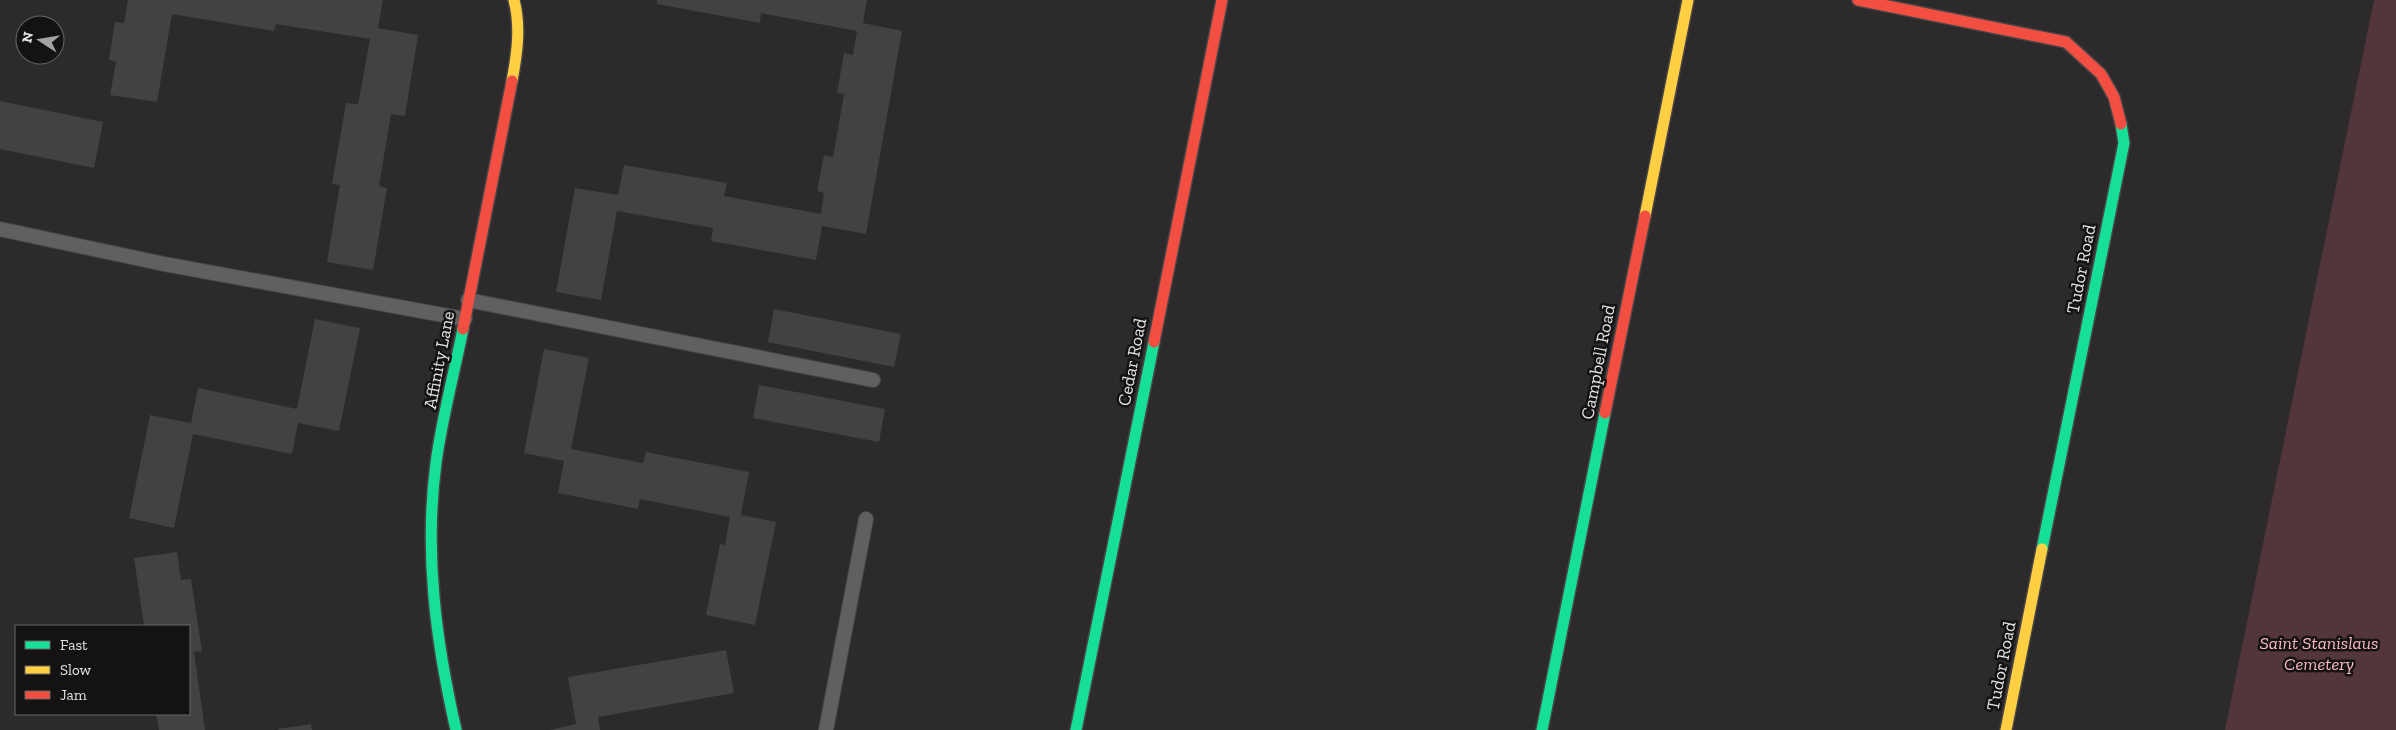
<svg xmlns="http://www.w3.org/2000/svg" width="2396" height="730" font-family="'Zilla Slab',serif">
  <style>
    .green { fill: #52363b }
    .building { fill: #434142 }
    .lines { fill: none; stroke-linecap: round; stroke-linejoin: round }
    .lane-casing { stroke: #474546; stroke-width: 16 }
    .fast-casing { stroke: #474546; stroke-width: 14 }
    .slow-casing { stroke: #474546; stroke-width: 14 }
    .jam-casing { stroke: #474546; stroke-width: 14 }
    .lane { stroke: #616060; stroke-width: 14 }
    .fast { stroke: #16e098; stroke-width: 11 }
    .slow { stroke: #ffcf43; stroke-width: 11 }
    .jam { stroke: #f24e42; stroke-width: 11 }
    .labels { text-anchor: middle; stroke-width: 5; stroke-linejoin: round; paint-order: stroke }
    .street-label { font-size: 18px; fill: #e6e3e4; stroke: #141213 }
    .park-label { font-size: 18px; font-style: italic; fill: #fcb9c4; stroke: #141213 }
  </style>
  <rect width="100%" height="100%" fill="#2c2a2b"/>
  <!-- green -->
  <path class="green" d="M2374 0H2396V730H2225Z"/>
  <!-- building -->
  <g class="building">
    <path d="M128 0H383L378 28 418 35 405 116 391 114 379 186 387 188 373 270 327 262 340 185 332 184 346 103 358 104 370 39 276 24 274 31 172 14 157 102 110 95 116 62 109 60 115 22 124 23Z"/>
    <path d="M657 0H867L863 23 902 31 866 234 822 226 816 260 711 241 713 228 617 211 601 300 556 292 575 188 618 195 624 165 727 183 724 196 821 214 824 193 817 191 824 155 833 157 844 94 837 93 844 53 853 55 857 31 761 13 760 23 657 4Z"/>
    <path d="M0 101 103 122 94 168 0 149Z"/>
    <path d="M774 309 901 334 894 367 768 342Z"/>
    <path d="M315 319 360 328 339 431 298 423 292 454 193 434 174 528 129 518 150 415 191 423 198 388 297 409Z"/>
    <path d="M544 349 589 358 571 449 643 463 646 452 749 472 741 515 776 522 755 625 706 615 720 544 725 545 730 517 640 499 638 509 558 493 564 461 524 453Z"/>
    <path d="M759 385 885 409 879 442 753 418Z"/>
    <path d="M177 552 181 580 191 579 202 651 194 652 205 730H159L156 714H189V626H144L134 558Z"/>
    <path d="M726 650 734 693 598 717 600 730H550L576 724 568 677Z"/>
    <path d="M311 724 312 730H278V729Z"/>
  </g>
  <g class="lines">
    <defs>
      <g id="lane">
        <path d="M0 229 164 264 465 319"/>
        <path d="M468 300 873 380"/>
        <path d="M826 730 866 519"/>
      </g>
      <g id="fast">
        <path d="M2042 549 2124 143 2121 124"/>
        <path d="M456 730C436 642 424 553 436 463 442 418 454 374 463 329"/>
        <path d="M1076 730 1154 342"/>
        <path d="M1542 730 1605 413"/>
      </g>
      <g id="slow">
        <path d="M512 81C517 54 521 27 514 0"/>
        <path d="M1645 216 1688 0"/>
        <path d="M2006 730 2042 549"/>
      </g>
      <g id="jam">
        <path d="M1858 0 2066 42 2101 74 2114 97 2121 124"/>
        <path d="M463 329 512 81"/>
        <path d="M1154 342 1222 0"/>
        <path d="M1605 413 1645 216"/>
      </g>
    </defs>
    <!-- lane casing -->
    <use href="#lane" class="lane-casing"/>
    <!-- fast casing -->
    <use href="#fast" class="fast-casing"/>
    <!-- slow casing -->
    <use href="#slow" class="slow-casing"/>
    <!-- jam casing -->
    <use href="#jam" class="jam-casing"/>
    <!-- lane -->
    <use href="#lane" class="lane"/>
    <!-- fast -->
    <use href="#fast" class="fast"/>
    <!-- slow -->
    <use href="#slow" class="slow"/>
    <!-- jam -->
    <use href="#jam" class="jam"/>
  </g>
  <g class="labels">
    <!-- street labels -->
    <g class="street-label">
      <text transform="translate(2081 269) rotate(-79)" y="6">Tudor Road</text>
      <text transform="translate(439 360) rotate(-79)" y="6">Affinity Lane</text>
      <text transform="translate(1132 362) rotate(-79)" y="6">Cedar Road</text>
      <text transform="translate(1598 362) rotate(-79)" y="6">Campbell Road</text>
      <text transform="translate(2001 666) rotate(-79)" y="6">Tudor Road</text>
    </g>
    <!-- park labels -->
    <g class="park-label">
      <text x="2319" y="649">Saint Stanislaus<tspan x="2319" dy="21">Cemetery</tspan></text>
    </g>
  </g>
  <!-- legend -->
  <rect x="15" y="625" width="175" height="90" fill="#141213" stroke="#686667"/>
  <rect x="25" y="641" width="25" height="8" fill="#16e098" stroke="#686667"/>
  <text x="60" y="650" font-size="15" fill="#e6e3e4">Fast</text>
  <rect x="25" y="666" width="25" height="8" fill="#ffcf43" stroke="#686667"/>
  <text x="60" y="675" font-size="15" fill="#e6e3e4">Slow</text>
  <rect x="25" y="691" width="25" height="8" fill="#f24e42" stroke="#686667"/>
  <text x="60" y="700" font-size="15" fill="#e6e3e4">Jam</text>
  <!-- north arrow -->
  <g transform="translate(40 40) rotate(282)"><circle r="24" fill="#141213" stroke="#686667"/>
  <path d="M0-4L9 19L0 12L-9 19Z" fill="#a5a2a3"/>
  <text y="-8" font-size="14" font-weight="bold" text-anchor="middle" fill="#e6e3e4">N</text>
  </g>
</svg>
